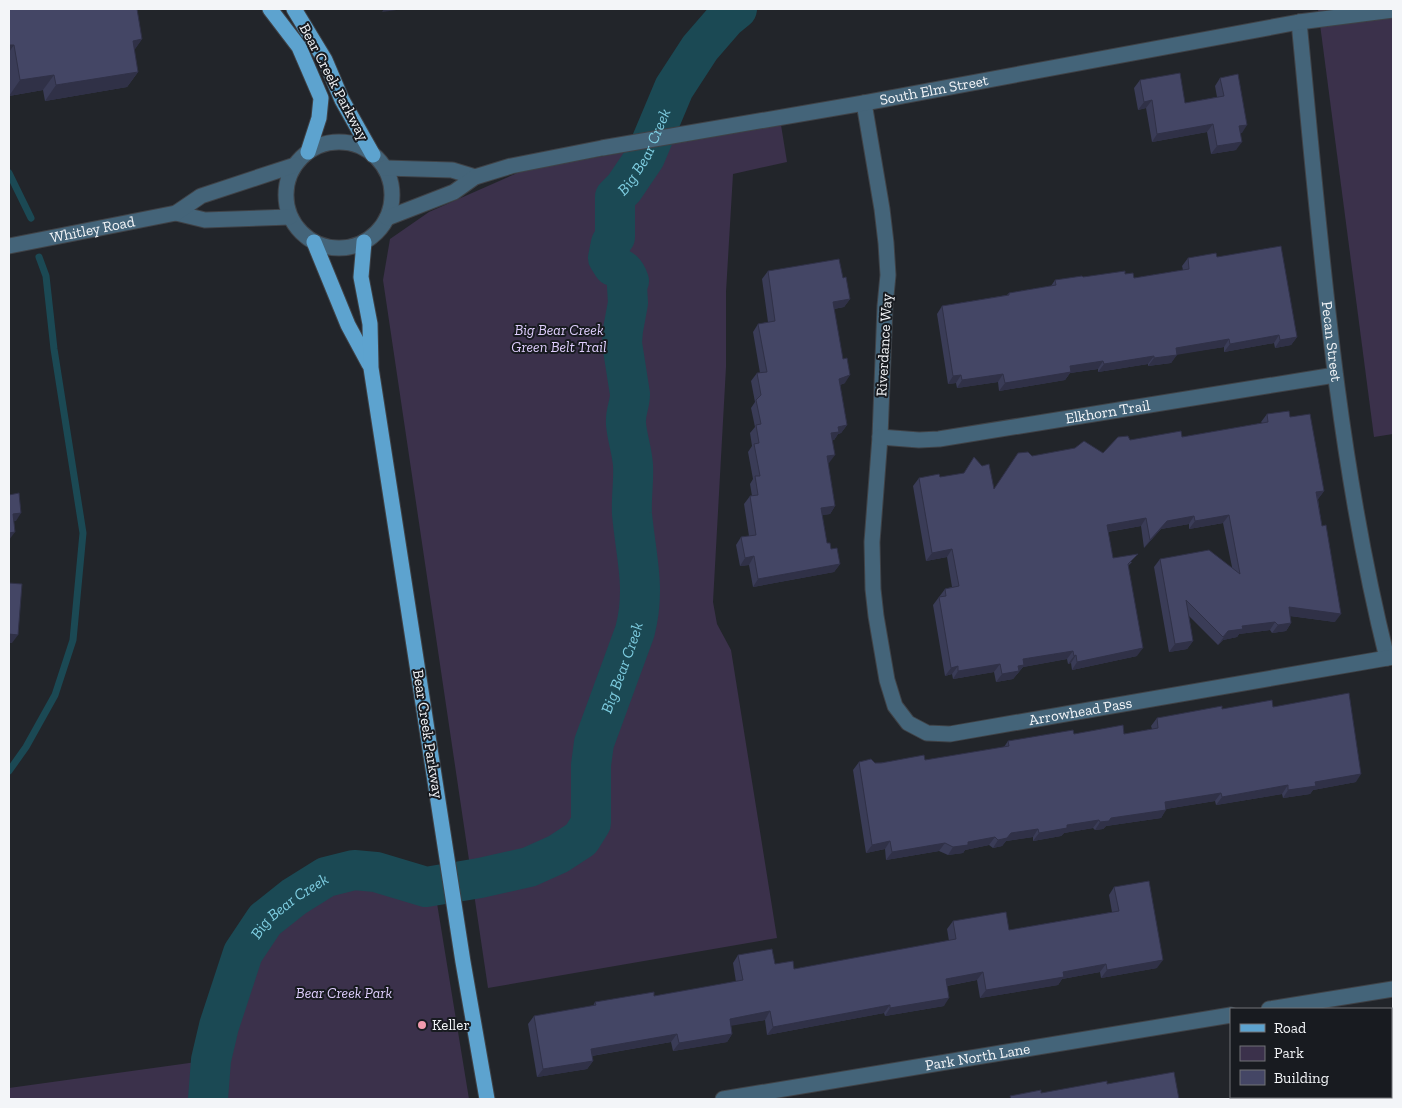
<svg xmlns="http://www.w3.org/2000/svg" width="1402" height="1108" font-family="'Zilla Slab',serif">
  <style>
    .green { fill: #3b314b }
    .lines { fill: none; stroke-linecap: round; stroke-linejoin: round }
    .stream { stroke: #1b4954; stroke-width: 7 }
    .river { stroke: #1b4954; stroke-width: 40 }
    .minor-casing { stroke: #3f4247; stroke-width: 17 }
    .major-casing { stroke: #3f4247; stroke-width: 17 }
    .minor { stroke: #446479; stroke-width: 15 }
    .major { stroke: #5da3cf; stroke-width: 15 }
    .wall { fill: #3a3c57 }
    .shaded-wall { fill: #303147 }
    .building { fill: #444665; stroke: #303147 }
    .poi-dot { fill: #f29aad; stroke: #181b20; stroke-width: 2 }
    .labels { text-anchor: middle; stroke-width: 4; stroke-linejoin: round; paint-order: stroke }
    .street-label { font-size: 15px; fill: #f3f5f8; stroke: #181b20 }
    .park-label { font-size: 15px; font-style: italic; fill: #dfcefd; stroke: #181b20 }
    .poi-label { font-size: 15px; fill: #f3f5f8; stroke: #181b20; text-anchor: start }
    .water-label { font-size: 16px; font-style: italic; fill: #7ecde1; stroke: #181b20 }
  </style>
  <rect width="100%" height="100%" fill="#22252a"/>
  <!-- green -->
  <g class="green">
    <path d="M1318 9H1393V434L1374 437Z"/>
    <path d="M781 125 787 162 733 174 726 292V367L713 602 717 624 731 650 777 938 488 988 383 280 390 239 429 212 524 170Z"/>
    <path d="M354 870C381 872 410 878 435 891L469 1099H9V1088L211 1060C220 1025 228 988 242 954 256 922 294 893 325 878 333 874 345 873 354 870Z"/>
  </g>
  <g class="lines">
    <!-- stream -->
    <g class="stream">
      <path d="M9 173 31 218"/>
      <path d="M9 771 26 747 55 695 73 640 83 533 54 349 46 276 39 257"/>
    </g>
    <!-- river -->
    <path class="river" id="s1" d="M208 1099 211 1060 219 1026 243 953 265 920 294 897 326 877 354 870 376 872 426 887 480 878 529 867 558 854 581 839 591 823V765L594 743 635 631C646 588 636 557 632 514 631 498 634 481 633 465 632 451 627 437 626 424 625 412 630 405 630 394L622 343 623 330 628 303 627 286 629 281C626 272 623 269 613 266L608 258 611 243 615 237V197L624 188 645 157 674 88 700 48 726 18 737 9"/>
    <defs>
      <g id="minor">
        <path id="s2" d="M1299 22C1320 235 1335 450 1387 658"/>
        <path id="s3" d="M864 103 882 209 886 243 888 275 885 306 880 437 872 542 873 589 876 616 887 680 895 706 908 723 927 733 950 734 1393 657"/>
        <circle cx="339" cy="195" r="53"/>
        <path d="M385 168 452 170 475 177"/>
        <path d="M176 213 205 220 290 217"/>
        <path id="s4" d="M387 218 454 192 475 177 511 166 602 148 864 103 1299 22 1393 10"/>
        <path id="s5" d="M9 246 176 213 201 196 295 165"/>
        <path id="s6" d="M880 437 919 440 939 439 1335 375"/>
        <path d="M1269 1009 1393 989"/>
        <path id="s7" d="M723 1099 1231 1015"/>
      </g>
      <g id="major">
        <path d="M270 9 299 47 321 98 319 118 308 152"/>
        <path d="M294 9 325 60 342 100 373 155"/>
        <path d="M314 242 348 325 369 364"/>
        <path d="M364 242 361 277 370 324 371 368 463 962 487 1099"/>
      </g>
    </defs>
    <!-- minor casing -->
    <use href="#minor" class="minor-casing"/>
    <!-- major casing -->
    <use href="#major" class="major-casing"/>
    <!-- minor -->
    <use href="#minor" class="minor"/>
    <!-- major -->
    <use href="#major" class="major"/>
  </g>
  <!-- wall -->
  <g class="wall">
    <path d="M9 9 142 39 134 50 138 72 127 87 45 101 43 90 9 96Z"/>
    <path d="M1220 78 1242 133H1240L1236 150 1211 154 1207 132 1152 142 1146 108 1138 110 1134 88 1140 80 1185 103 1217 97 1215 86Z"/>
    <path d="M1217 257 1297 337 1291 345 1275 348 1274 343 1224 352V347L1177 354 1171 363 1148 366V364L1098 372V369L1070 373 1065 380 999 391 998 382 957 388 956 383 948 384 937 314 942 306 1007 295 1009 293 1051 286 1055 280 1125 274 1134 278 1183 270 1182 266 1188 258Z"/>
    <path d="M768 271 843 278 850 299 844 307 834 309 845 383 840 385 847 425 841 433 838 434 834 440H832L829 463H828L835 506 830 514 822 515 827 543 831 549 840 564 834 572 753 587 749 565 740 566 736 545 741 537 749 536 744 504 750 496H752L750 484 753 479 748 452 752 446 750 433 755 427 751 408 755 402 751 381 757 373H760L753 332 758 324 768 322 762 279Z"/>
    <path d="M1267 414 1290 417 1324 491 1318 499 1335 622 1290 616 1291 623 1286 631 1272 633 1270 630 1239 634 1237 637 1223 640 1218 645 1189 616 1193 641 1187 649 1169 652 1154 567 1160 559 1232 567 1223 523 1189 529V524L1161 529 1144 548 1141 526 1108 532 1113 558 1132 562 1128 566 1137 656 1072 670 1071 663 1068 664 1067 659 1023 667 1013 679 996 682 994 672 953 679 952 674 945 676 933 605 945 589 952 587 947 557 926 561 913 486 919 478 940 477 994 489 1032 456 1103 453 1130 440 1182 437 1262 423 1261 422Z"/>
    <path d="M1273 707 1356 782 1313 790 1310 794 1283 798 1282 794 1216 805 1215 801 1166 809 1161 818 1106 826 1103 829 1095 830 1093 828 1064 833 1061 836 1033 841V837L1006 841 1002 846 993 848 989 845 965 850 963 853 948 855 939 851 886 860 885 849 866 853 853 770 859 762 875 763 925 760 1004 747 1008 741 1074 734H1124L1152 729 1151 726 1157 718 1222 709Z"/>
    <path d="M1114 887 1157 968 1101 978 1100 972 1062 979 1058 985 980 998 977 980 947 986 944 1006 885 1016 884 1013 767 1035 765 1020 731 1025 732 1034 727 1042 673 1051 671 1042 592 1056 593 1061 587 1069 537 1077 528 1024 534 1016 593 1006 595 1002 654 996 736 982 733 963 738 955 794 969 949 941 947 929 953 921 1009 930 1112 912 1109 895Z"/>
  </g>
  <!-- shaded-wall -->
  <g class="shaded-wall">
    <path d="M384 9H404L382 12Z"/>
    <path d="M142 39 131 55 133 41Z"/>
    <path d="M9 45H14L9 52Z"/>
    <path d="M138 72 127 87 45 101 56 85Z"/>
    <path d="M54 75 43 90 9 96 20 80Z"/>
    <path d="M1152 100 1146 108 1138 110 1144 102Z"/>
    <path d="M1213 124 1207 132 1152 142 1157 134Z"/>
    <path d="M1247 125 1242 133 1234 134 1239 126Z"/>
    <path d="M1242 142 1236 150 1211 154 1217 146Z"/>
    <path d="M850 299 844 307 827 310 833 302Z"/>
    <path d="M1279 335 1274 343 1224 352 1230 344Z"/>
    <path d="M1297 337 1291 345 1275 348 1280 340Z"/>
    <path d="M1229 339 1224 347 1170 356 1176 348Z"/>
    <path d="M1177 355 1171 363 1148 366 1154 358Z"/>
    <path d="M1154 356 1148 364 1098 372 1104 364Z"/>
    <path d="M1103 361 1098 369 1070 373 1065 380 999 391 1005 383 1070 366Z"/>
    <path d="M1003 374 998 382 957 388 962 380Z"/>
    <path d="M850 375 845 383 833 387 839 379Z"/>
    <path d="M961 375 956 383 948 384 953 376Z"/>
    <path d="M847 425 841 433 838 434 834 440 825 441 831 433 838 427Z"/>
    <path d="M835 455 829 463 822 464 827 456Z"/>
    <path d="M1324 491 1318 499 1316 492Z"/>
    <path d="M835 506 830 514 816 516 821 508Z"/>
    <path d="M21 513 16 521 9 522 13 514Z"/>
    <path d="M1229 515 1223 523 1189 529 1195 521Z"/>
    <path d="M1194 516 1189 524 1161 529 1144 548 1150 540 1167 521Z"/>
    <path d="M1146 518 1141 526 1101 533 1107 525Z"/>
    <path d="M15 532 9 540V533Z"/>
    <path d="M952 549 947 557 926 561 932 553Z"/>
    <path d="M754 556 749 565 740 566 745 558Z"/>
    <path d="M840 564 834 572 753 587 758 579Z"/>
    <path d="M1289 607 1341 614 1335 622 1283 615Z"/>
    <path d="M1275 622 1270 630 1239 634 1237 637 1223 640 1218 645 1228 631 1242 626Z"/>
    <path d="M1291 623 1286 631 1272 633 1278 625Z"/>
    <path d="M9 634 18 635 12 643H9Z"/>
    <path d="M1193 641 1187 649 1169 652 1175 644Z"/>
    <path d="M1143 648 1137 656 1072 670 1077 662Z"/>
    <path d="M1073 651 1067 659 1023 667 1013 679 996 682 1002 674 1023 659Z"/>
    <path d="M1076 655 1071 663 1068 664 1074 656Z"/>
    <path d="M1000 664 994 672 953 679 958 671Z"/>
    <path d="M958 666 952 674 945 676 951 668Z"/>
    <path d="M1361 774 1356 782 1313 790 1310 794 1283 798 1288 790 1315 782Z"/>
    <path d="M1288 785 1282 794 1216 805 1222 797Z"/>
    <path d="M1221 793 1215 801 1159 810 1165 802Z"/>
    <path d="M1166 810 1161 818 1106 826 1103 829 1095 830 1100 822 1111 818Z"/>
    <path d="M1099 820 1093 828 1064 833 1061 836 1033 841 1039 833 1067 825Z"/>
    <path d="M1038 829 1033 837 1006 841 1002 846 993 848 998 840 1011 833Z"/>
    <path d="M995 837 989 845 965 850 963 853 948 855 953 847 968 842Z"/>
    <path d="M890 841 885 849 866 853 872 845Z"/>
    <path d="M945 843 939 851 886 860 892 852Z"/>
    <path d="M1163 960 1157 968 1101 978 1107 970Z"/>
    <path d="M1106 964 1100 972 1062 979 1058 985 980 998 986 990 1063 972Z"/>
    <path d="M983 972 977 980 940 987 946 979Z"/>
    <path d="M949 998 944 1006 885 1016 890 1008Z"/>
    <path d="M890 1005 884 1013 767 1035 773 1027Z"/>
    <path d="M770 1011 765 1020 724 1027 730 1019Z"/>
    <path d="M677 1034 671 1042 585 1057 591 1049Z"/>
    <path d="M732 1034 727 1042 673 1051 679 1043Z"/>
    <path d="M593 1061 587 1069 537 1077 543 1069Z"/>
  </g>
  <!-- building -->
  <g class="building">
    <path d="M9 9H137L142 39 133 41 138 72 56 85 54 75 20 80 14 45H9Z"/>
    <path d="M1180 73 1185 103 1224 96 1220 78 1238 74 1247 125 1239 126 1242 142 1217 146 1213 124 1157 134 1152 100 1144 102 1140 80Z"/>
    <path d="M1281 246 1297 337 1280 340 1279 335 1230 344 1229 339 1176 348 1177 355 1154 358V356L1104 364 1103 361 1070 366 1071 372 1005 383 1003 374 962 380 961 375 953 376 942 306 1009 295V293L1056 285 1055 280 1082 276 1083 277 1125 271V274L1133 273 1134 278 1189 269 1188 258 1216 253 1217 257Z"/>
    <path d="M839 259 843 278 846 277 850 299 833 302 843 359 847 358 850 375 839 379 847 425 838 427 839 432 831 433 835 455 827 456 835 506 821 508 827 543H830L831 549 837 548 840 564 758 579 754 556 745 558 741 537 756 535 750 496 758 495 755 476H760L754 444 759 443 756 425 761 424 756 400 761 395 757 373 767 372 758 324 775 321 768 271Z"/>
    <path d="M1289 411 1290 417 1310 414 1324 491 1316 492 1322 526 1326 525 1341 614 1289 607 1291 623 1278 625 1275 622 1242 626 1243 629 1228 631 1223 637 1186 600 1193 641 1175 644 1160 559 1209 550 1240 574 1229 515 1195 521 1194 516 1167 521 1150 540 1146 518 1107 525 1113 558 1138 554 1128 564 1143 648 1077 662 1076 655 1074 656 1073 651 1023 659 1024 665 1018 666 1019 671 1002 674 1000 664 958 671V666L951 668 939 597 946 596 945 589 959 586 952 549 932 553 919 478 939 474 940 477 964 473 974 457 982 466 989 464 994 489 1018 453 1028 452 1032 456 1075 448 1084 441 1103 453 1118 437 1128 436 1130 440 1181 431 1182 437 1268 422 1267 414Z"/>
    <path d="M19 493 21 513 13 514 15 532 9 533V495Z"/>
    <path d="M9 583 22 584 18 635 9 634Z"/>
    <path d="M1349 693 1361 774 1315 782 1316 786 1288 790V785L1222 797 1221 793 1165 802 1166 810 1111 818 1109 821 1100 822 1099 820 1067 825V828L1039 833 1038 829 1011 833 1007 838 998 840 995 837 968 842V845L953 847 945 843 892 852 890 841 872 845 859 762 871 759 875 763H881L924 755 925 760 1009 746 1008 741 1073 730 1074 734 1123 725 1124 734 1158 728 1157 718 1222 706V709L1272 700 1273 707Z"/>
    <path d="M1149 881 1163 960 1107 970 1106 964 1063 972 1064 977 986 990 983 972 946 979 949 998 890 1008V1005L773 1027 770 1011 730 1019 732 1034 679 1043 677 1034 591 1049 593 1061 543 1069 534 1016 596 1005 595 1002 654 992V996L743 980 738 955 772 949 775 964 793 961 794 969 956 939 953 921 1006 912 1009 930 1119 911 1114 887Z"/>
    <path d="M1174 1072 1179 1099H1011L1010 1096 1041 1090V1093L1107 1081V1084Z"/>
  </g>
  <!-- markers -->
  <circle class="poi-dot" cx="422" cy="1025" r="5"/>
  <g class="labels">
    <!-- street labels -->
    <g class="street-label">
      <text transform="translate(334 82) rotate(62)" y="5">Bear Creek Parkway</text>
      <text dy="5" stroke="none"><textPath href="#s4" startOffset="565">South Elm Street</textPath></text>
      <text dy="5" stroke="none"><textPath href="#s5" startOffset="85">Whitley Road</textPath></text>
      <text dy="5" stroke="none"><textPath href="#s2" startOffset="321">Pecan Street</textPath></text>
      <text transform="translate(884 345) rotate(-87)" y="5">Riverdance Way</text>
      <text dy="5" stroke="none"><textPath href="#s6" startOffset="230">Elkhorn Trail</textPath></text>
      <text dy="5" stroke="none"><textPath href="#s3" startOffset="806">Arrowhead Pass</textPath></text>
      <text transform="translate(428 734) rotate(81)" y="5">Bear Creek Parkway</text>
      <text dy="5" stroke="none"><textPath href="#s7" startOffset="258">Park North Lane</textPath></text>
    </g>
    <!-- park labels -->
    <g class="park-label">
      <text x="559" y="335">Big Bear Creek<tspan x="559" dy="17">Green Belt Trail</tspan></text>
      <text x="344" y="998">Bear Creek Park</text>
    </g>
    <!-- poi labels -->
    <g class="poi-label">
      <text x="432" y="1030">Keller</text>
    </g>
    <!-- water labels -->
    <g class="water-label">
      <text dy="6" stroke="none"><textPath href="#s1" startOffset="1254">Big Bear Creek</textPath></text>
      <text dy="6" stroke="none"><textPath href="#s1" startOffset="712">Big Bear Creek</textPath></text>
      <text dy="6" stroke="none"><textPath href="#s1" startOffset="218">Big Bear Creek</textPath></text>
    </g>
  </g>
  <!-- border -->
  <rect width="1402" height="1108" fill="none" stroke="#f3f5f8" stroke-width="20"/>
  <!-- legend -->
  <rect x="1230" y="1008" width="162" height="90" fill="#181b20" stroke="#707276"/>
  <rect x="1240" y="1024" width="25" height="8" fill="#5da3cf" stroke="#707276"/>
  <text x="1274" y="1033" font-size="15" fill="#f3f5f8">Road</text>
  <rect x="1240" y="1046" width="25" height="15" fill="#3b314b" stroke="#707276"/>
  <text x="1274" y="1058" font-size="15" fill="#f3f5f8">Park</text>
  <rect x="1240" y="1070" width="25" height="15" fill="#444665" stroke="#707276"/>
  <text x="1274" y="1083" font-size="15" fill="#f3f5f8">Building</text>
</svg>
